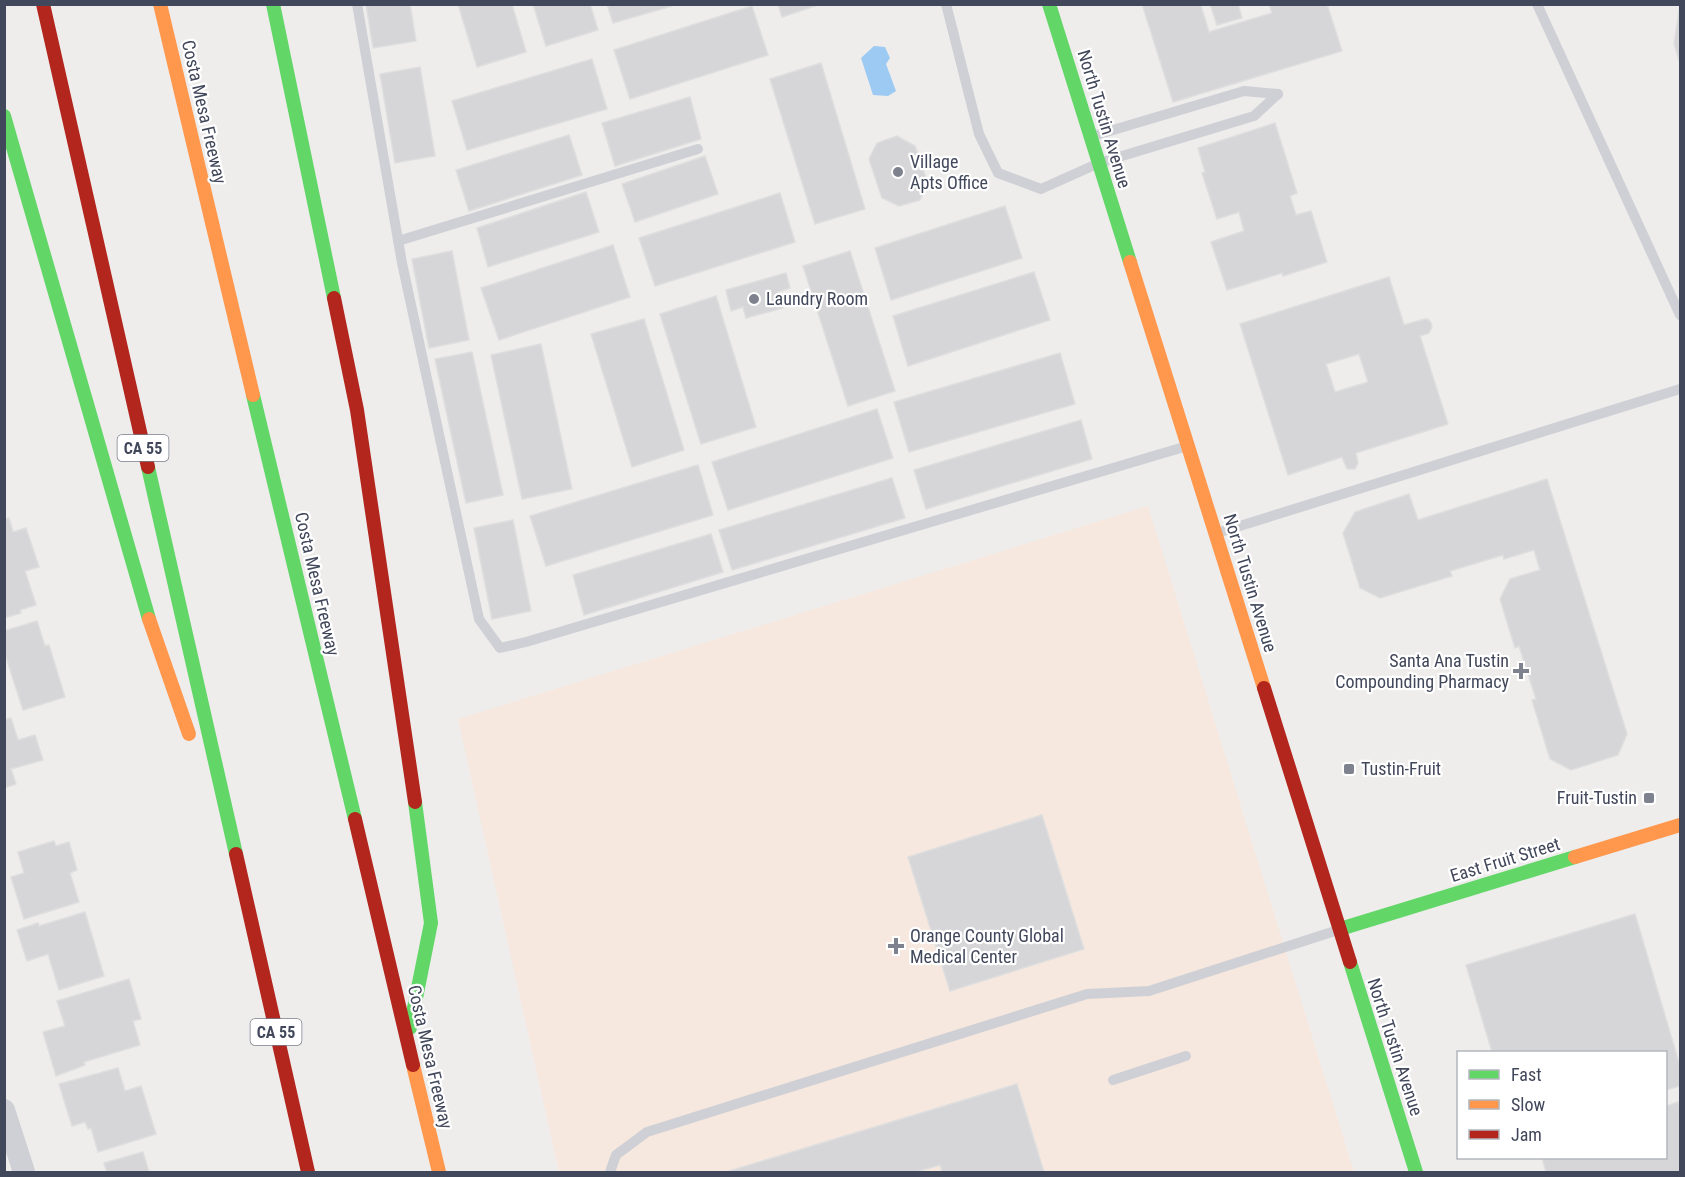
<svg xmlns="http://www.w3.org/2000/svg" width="1685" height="1177" font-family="'Roboto Condensed',sans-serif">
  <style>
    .medical { fill: #f7e8df }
    .water { fill: #9ccaf3 }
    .building { fill: #d6d6d8; stroke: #dededf; stroke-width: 1.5; fill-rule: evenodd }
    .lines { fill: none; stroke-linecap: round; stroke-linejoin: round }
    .lane { stroke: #cfd0d5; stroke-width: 10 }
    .street { stroke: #cfd0d5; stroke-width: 22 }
    .fast { stroke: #63d668; stroke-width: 14 }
    .slow { stroke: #ff974d; stroke-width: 14 }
    .jam { stroke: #b3261e; stroke-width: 14 }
    .poi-dot { fill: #7e828e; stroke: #fff; stroke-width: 2 }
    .labels { text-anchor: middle; stroke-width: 4.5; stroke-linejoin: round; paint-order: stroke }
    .shield { fill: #fff; stroke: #7b7f8c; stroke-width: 1.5 }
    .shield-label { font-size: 16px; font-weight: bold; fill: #42485b }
    .street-label { font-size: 18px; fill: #42485b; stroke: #fff }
    .poi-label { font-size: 18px; fill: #42485b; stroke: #fff; text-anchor: start }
  </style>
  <rect width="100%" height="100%" fill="#eeedec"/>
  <!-- medical -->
  <path class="medical" d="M1148 506 1354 1172H559L458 719Z"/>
  <!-- water -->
  <path class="water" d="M874 46 885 47 890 58 886 64 896 91 888 96 873 95 861 58Z"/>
  <!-- building -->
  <g class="building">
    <path d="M366 4H410L416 41 373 48Z"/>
    <path d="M458 4H512L526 52 477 67Z"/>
    <path d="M533 4H590L598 30 546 46Z"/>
    <path d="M607 4H672V6L613 23Z"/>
    <path d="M778 4H821L782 17Z"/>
    <path d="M1142 4H1206L1201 6 1209 32 1272 13 1269 4H1327L1342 51 1173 102Z"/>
    <path d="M1210 4H1238L1242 18 1217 25Z"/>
    <path d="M1680 4V63L1674 44Z"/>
    <path d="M752 6 768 55 630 99 614 50Z"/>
    <path d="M592 59 607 109 467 150 452 101Z"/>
    <path d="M821 63 865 209 815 224 770 79Z"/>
    <path d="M420 67 435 156 395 163 380 74Z"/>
    <path d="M690 97 701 139 615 166 602 123Z"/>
    <path d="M1275 123 1297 193 1290 196 1296 215 1311 211 1327 262 1283 276 1282 273 1227 290 1211 242 1244 231 1239 212 1217 219 1202 173 1205 172 1198 148Z"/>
    <path d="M569 135 582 175 469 211 456 170Z"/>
    <path d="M897 136 915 146 928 184 920 200 899 206 882 198 869 159 877 143Z"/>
    <path d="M705 156 718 194 635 222 622 184Z"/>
    <path d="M586 192 599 232 488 267 477 228Z"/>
    <path d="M780 193 795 242 655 286 639 238Z"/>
    <path d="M1005 206 1022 258 891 300 875 248Z"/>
    <path d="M613 245 630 297 499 340 481 288Z"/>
    <path d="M452 251 469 340 429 348 412 259Z"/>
    <path d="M850 251 895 391 848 406 803 266Z"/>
    <path d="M1034 272 1050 320 908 366 893 316Z"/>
    <path d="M786 273 790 288 778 292 783 308 746 318 743 307 731 311 726 290Z"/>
    <path d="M1389 277 1404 325 1425 319H1428L1431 323 1432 327 1429 333 1420 336 1448 424 1356 453 1358 463 1355 469H1347L1342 457 1288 475 1240 324ZM1359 354 1368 382 1335 392 1326 364Z"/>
    <path d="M716 296 756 427 701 444 660 314Z"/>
    <path d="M644 319 684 450 632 467 591 334Z"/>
    <path d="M541 344 572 489 522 499 491 355Z"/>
    <path d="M472 352 503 495 466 503 435 359Z"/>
    <path d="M1060 353 1075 404 909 452 894 402Z"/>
    <path d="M877 409 893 458 728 510 712 462Z"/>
    <path d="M1081 420 1092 459 926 509 914 470Z"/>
    <path d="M698 465 713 515 546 566 530 516Z"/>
    <path d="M892 478 905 518 732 570 719 530Z"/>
    <path d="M1547 479 1627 734 1618 755 1571 770 1550 759 1532 700 1536 699 1519 646 1515 648 1500 599 1510 579 1540 570 1534 550 1504 559 1503 555 1450 571 1452 576 1380 598 1360 588 1343 533 1355 512 1409 494 1418 520Z"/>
    <path d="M9 518 13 532 26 528 39 567 25 571 36 605 20 610 21 613 4 618V519Z"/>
    <path d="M513 520 531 611 492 619 474 528Z"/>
    <path d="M711 534 723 572 584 615 573 575Z"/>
    <path d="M37 621 45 646 49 645 65 697 23 710 4 651V631Z"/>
    <path d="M11 718 18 740 35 735 43 760 11 769 16 784 4 788V720Z"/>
    <path d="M1042 815 1084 949 950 991 908 857Z"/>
    <path d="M54 841 56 846 69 842 77 870 70 873 79 902 24 919 11 877 24 873 18 852Z"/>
    <path d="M85 912 104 976 59 990 48 954 27 961 17 930 38 923 39 926Z"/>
    <path d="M1635 914 1680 1066V1086L1666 1090V1052H1492L1466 965Z"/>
    <path d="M129 979 141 1019 133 1021 140 1045 84 1062 85 1065 56 1076 43 1032 65 1026 57 1001Z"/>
    <path d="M118 1068 125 1091 141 1086 156 1134 98 1152 91 1128 88 1129 85 1122 72 1126 59 1084Z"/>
    <path d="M1017 1084 1044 1172H942L940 1165 916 1172H726Z"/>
    <path d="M1678 1102 1680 1109V1172H1546L1542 1158H1666V1106Z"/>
    <path d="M143 1152 149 1172H107L104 1163Z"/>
  </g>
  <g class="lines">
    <!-- lane -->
    <g class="lane">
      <path d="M357 4 402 263 479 619 500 648 526 642 1184 447"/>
      <path d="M946 4 979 134 998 173 1041 189 1099 163 1254 116 1278 94"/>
      <path d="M1537 4 1680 315"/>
      <path d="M1093 136 1244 91 1278 94"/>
      <path d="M398 241 698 149"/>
      <path d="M1217 533 1680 389"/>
      <path d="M1113 1080 1186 1056"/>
      <path d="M610 1172 616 1155 647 1132 1087 994 1149 991 1338 930"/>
    </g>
    <!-- street -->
    <path class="street" d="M4 1110 24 1172"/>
    <!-- fast -->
    <g class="fast">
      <path d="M273 4 334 298"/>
      <path d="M1049 4 1130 262"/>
      <path d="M4 116 149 619"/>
      <path d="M253 395 355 819"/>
      <path d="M148 467 236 854"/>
      <path d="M1340 929 1575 857"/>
      <path d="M1350 962 1416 1172"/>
      <path d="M410 1028 431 923 415 802"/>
    </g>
    <!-- slow -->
    <g class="slow">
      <path d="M160 4 253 395"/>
      <path d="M1130 262 1264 688"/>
      <path d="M149 619 189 734"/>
      <path d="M1575 857 1680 825"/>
      <path d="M413 1065 439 1172"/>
    </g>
    <!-- jam -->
    <g class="jam">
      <path d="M43 4 148 467"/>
      <path d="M334 298 357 410 415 802"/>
      <path d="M1264 688 1350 962"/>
      <path d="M355 819 413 1065"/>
      <path d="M236 854 308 1172"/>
    </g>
  </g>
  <!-- markers -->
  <g class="poi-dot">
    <circle cx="898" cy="172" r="6"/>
    <circle cx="754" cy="299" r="6"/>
    <path d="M1518 662h6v6h6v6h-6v6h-6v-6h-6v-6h6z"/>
    <rect x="1343" y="763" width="12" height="12" rx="3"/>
    <rect x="1643" y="792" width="12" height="12" rx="3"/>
    <path d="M893 937h6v6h6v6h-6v6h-6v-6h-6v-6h6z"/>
  </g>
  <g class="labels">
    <!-- shield labels -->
    <g class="shield">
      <rect x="117.5" y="435" width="51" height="26" rx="4.5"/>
      <rect x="250.5" y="1019" width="51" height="26" rx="4.5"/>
    </g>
    <g class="shield-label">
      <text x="143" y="454">CA 55</text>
      <text x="276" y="1038">CA 55</text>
    </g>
    <!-- street labels -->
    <g class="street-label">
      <text transform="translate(204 112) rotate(77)" y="6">Costa Mesa Freeway</text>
      <text transform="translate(1104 119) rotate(73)" y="6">North Tustin Avenue</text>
      <text transform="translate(1250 583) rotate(73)" y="6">North Tustin Avenue</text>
      <text transform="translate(317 584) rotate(77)" y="6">Costa Mesa Freeway</text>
      <text transform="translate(1505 860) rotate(-17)" y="6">East Fruit Street</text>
      <text transform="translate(1395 1047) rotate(72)" y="6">North Tustin Avenue</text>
      <text transform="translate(430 1057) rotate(77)" y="6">Costa Mesa Freeway</text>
    </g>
    <!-- poi labels -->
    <g class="poi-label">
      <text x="910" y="168">Village<tspan x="910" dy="21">Apts Office</tspan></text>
      <text x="766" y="305">Laundry Room</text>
      <text x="1509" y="667" text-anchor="end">Santa Ana Tustin<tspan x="1509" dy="21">Compounding Pharmacy</tspan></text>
      <text x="1361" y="775">Tustin-Fruit</text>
      <text x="1637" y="804" text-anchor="end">Fruit-Tustin</text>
      <text x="910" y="942">Orange County Global<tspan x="910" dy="21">Medical Center</tspan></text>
    </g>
  </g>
  <!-- border -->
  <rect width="1685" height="1177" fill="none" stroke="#42485b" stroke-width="12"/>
  <!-- legend -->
  <rect x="1457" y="1051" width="210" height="108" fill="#ffffff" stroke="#b3b6bd" stroke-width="1.5"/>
  <rect x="1469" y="1070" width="30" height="9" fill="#63d668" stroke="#b3b6bd" stroke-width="1.5"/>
  <text x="1511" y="1081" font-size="18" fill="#42485b">Fast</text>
  <rect x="1469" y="1100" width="30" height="9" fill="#ff974d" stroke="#b3b6bd" stroke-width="1.5"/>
  <text x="1511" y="1111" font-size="18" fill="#42485b">Slow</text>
  <rect x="1469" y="1130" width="30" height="9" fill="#b3261e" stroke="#b3b6bd" stroke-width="1.5"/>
  <text x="1511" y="1141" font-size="18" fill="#42485b">Jam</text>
</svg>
